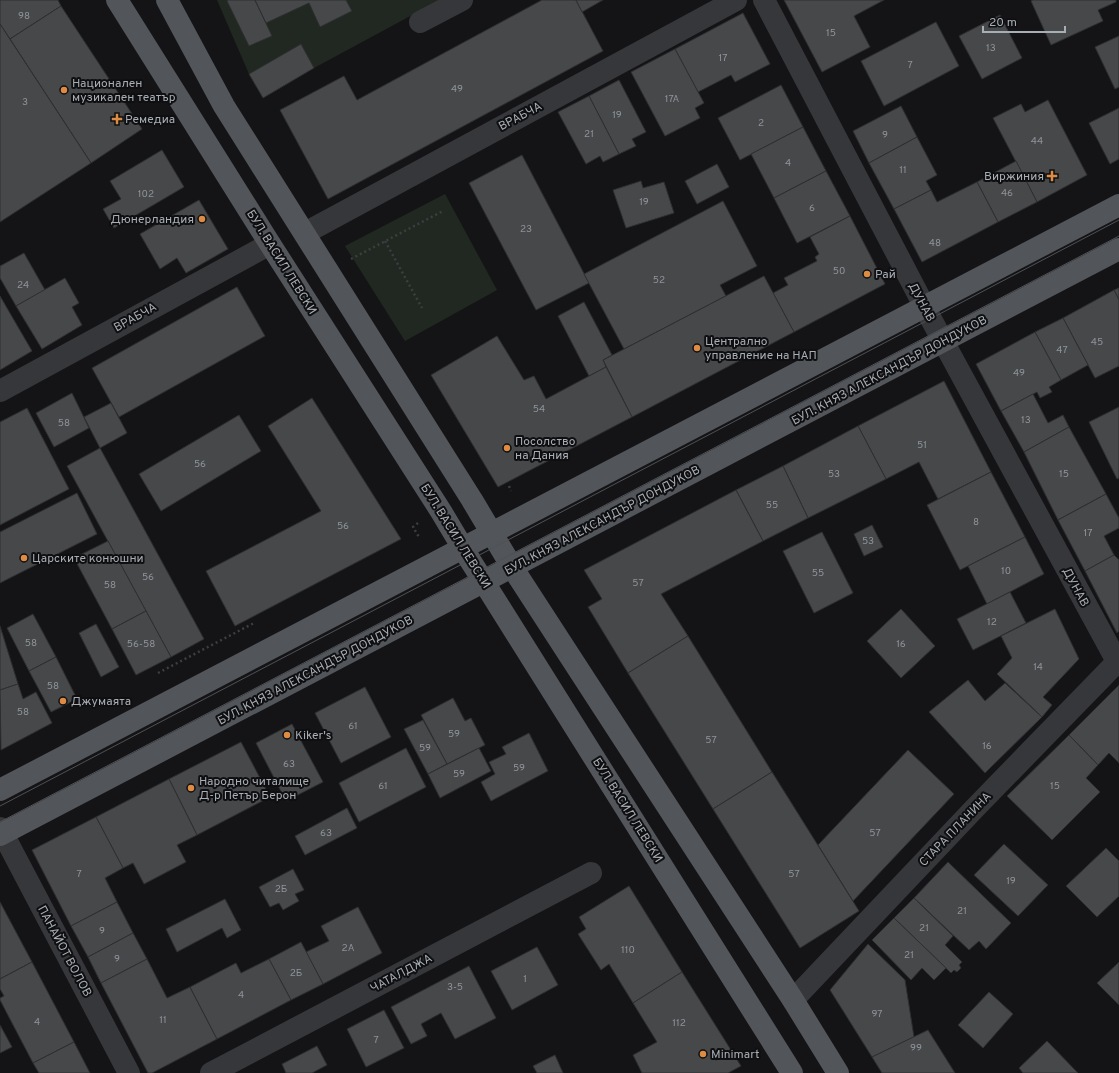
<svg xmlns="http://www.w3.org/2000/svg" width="1119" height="1073" font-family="Overpass,sans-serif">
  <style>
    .green { fill: #212821 }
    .building { fill: #46484a; stroke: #2e2f31 }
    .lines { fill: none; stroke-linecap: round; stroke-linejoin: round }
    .path { stroke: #3c3e41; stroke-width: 2.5; stroke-dasharray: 2 3; stroke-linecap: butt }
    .minor { stroke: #36373a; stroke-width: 22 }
    .major { stroke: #525559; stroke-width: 22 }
    .tram { stroke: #4f5155; stroke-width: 1 }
    .poi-dot { fill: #de8c44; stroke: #0f0f11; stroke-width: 1.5 }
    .labels { text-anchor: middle; stroke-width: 4; stroke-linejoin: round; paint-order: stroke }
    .number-label { font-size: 10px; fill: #8f949a }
    .poi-label { font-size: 12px; fill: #a7aeb4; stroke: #0f0f11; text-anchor: start }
    .street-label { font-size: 12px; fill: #a7aeb4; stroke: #0f0f11 }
  </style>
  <rect width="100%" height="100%" fill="#141416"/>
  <!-- green -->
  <g class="green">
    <path d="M217 0H255L266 23 309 3 320 27 351 11 346 0H440L314 68 300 45 249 74Z"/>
    <path d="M445 194 497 290 405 341 345 246Z"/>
  </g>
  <!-- building -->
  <g class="building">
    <path d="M0 0H58L61 6 10 39 0 24Z"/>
    <path d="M228 0H255L272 36 249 46 227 1Z"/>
    <path d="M255 0H346L352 11 320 27 309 3 266 23Z"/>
    <path d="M542 0H576L603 51 328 199 280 110 344 76 357 100Z"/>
    <path d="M576 0H603L582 12Z"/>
    <path d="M784 0H884L854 16 870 47 822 72Z"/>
    <path d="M1033 0H1116V2L1098 10 1103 21 1051 45 1031 1Z"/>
    <path d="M61 6 142 129 91 163 10 39Z"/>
    <path d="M743 13 770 64 735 82 731 75 698 92 675 49Z"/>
    <path d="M1000 15 1022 58 982 79 959 36Z"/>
    <path d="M936 22 959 66 884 106 861 61Z"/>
    <path d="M0 24 91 163 0 222Z"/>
    <path d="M1119 36V87L1115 89 1095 47Z"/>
    <path d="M301 44 314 68 263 98 249 74Z"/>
    <path d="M675 49 704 103 695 108 700 118 665 136 631 72Z"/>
    <path d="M619 80 646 132 632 139 636 146 619 154 589 96Z"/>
    <path d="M781 85 803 127 740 160 718 118Z"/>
    <path d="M589 96 619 154 603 162 600 156 586 164 558 112Z"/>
    <path d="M1048 100 1087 175 1037 202 993 118 1021 104 1025 112Z"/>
    <path d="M901 106 917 137 869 163 853 131Z"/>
    <path d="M1119 108V159L1110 164 1089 123Z"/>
    <path d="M803 127 826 171 774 198 751 154Z"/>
    <path d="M917 137 937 175 926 181 931 190 894 209 869 163Z"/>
    <path d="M162 150 184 187 114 228 103 209 121 199 110 181Z"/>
    <path d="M522 155 589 283 536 310 469 183Z"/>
    <path d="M1016 161 1037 202 998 222 977 182Z"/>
    <path d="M717 164 729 187 697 204 685 181Z"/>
    <path d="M826 171 850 216 797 243 774 198Z"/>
    <path d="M641 181 643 188 664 182 674 213 626 228 613 190Z"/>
    <path d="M977 182 998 222 922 262 894 209 931 190 937 202Z"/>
    <path d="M199 200 228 249 186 273 177 258 160 269 140 234Z"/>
    <path d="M723 201 757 266 720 285 726 296 624 349 584 274Z"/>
    <path d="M850 216 885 284 794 332 773 293 788 285 784 278 817 261 815 257 819 254 810 237Z"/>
    <path d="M24 253 45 290 16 306 0 278V266Z"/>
    <path d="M764 276 794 332 632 417 603 360Z"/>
    <path d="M65 278 79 303 72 307 82 325 42 349 16 306Z"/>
    <path d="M237 287 265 336 119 417 92 368Z"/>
    <path d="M1119 288V300L1114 290Z"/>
    <path d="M1114 290 1119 300V366L1095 378 1063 318Z"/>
    <path d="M0 296 32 351 0 370Z"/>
    <path d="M584 302 612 355 603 360 606 367 589 376 558 316Z"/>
    <path d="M1063 318 1088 365 1061 380 1035 332Z"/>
    <path d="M1035 332 1061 380 1049 387 1052 392 1040 398 1037 392 1001 411 976 364Z"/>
    <path d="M497 336 524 380 534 376 546 399 606 367 632 417 498 487 431 375Z"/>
    <path d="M944 381 991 472 938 499 919 462 886 479 858 426Z"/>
    <path d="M72 393 89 428 54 447 36 413Z"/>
    <path d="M1033 394 1048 423 1063 415 1069 427 1024 452 1001 411Z"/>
    <path d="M312 398 401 539 235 626 206 571 321 511 268 426Z"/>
    <path d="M111 403 127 433 100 448 84 417Z"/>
    <path d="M1119 407V478L1117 479 1089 422Z"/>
    <path d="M27 408 69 489 0 525V422Z"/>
    <path d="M239 415 261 451 161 511 139 474Z"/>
    <path d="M858 426 886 479 808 518 783 466Z"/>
    <path d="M1069 427 1106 494 1058 520 1024 452Z"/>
    <path d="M100 448 204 639 171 657 67 466Z"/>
    <path d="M783 466 808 518 763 541 736 490Z"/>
    <path d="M991 472 1025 537 960 570 927 505Z"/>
    <path d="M736 490 763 541 661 594 688 636 628 673 588 607 602 599 584 570Z"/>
    <path d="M77 493 97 534 0 583V532Z"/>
    <path d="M1106 494 1119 518V528L1104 536 1114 555 1085 571 1058 520Z"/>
    <path d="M872 525 883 547 864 556 854 534Z"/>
    <path d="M822 532 853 593 814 613 783 551Z"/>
    <path d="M1025 537 1044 574 987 604 968 566Z"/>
    <path d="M108 541 146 611 112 629 74 558Z"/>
    <path d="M1114 555 1119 560V631L1117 633 1085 571Z"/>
    <path d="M1010 592 1026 623 973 650 957 619Z"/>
    <path d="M901 609 935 646 901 678 867 641Z"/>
    <path d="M1055 609 1079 659 1043 697 1052 705 1042 717 997 674 1012 658 1001 636Z"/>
    <path d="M146 611 171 657 136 675 112 629Z"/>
    <path d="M33 614 56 657 29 671 7 628Z"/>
    <path d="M96 624 119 667 101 677 79 633Z"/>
    <path d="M0 626 18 684 0 690Z"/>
    <path d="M688 636 772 772 713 809 628 673Z"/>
    <path d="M56 657 77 699 51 712 29 671Z"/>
    <path d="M968 680 985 701 1005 683 1042 717 985 773 929 712Z"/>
    <path d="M18 684 23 699 36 692 52 723 1 750 0 690Z"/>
    <path d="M1119 685V763L1109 753 1098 765 1069 735Z"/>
    <path d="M365 687 391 737 341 763 315 713Z"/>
    <path d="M453 698 465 721 471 718 485 745 447 764 421 715Z"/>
    <path d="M423 720 447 764 428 774 404 729Z"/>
    <path d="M292 724 323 782 286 801 256 743Z"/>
    <path d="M529 733 548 771 491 801 481 782 495 774 489 762 506 754 502 747Z"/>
    <path d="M1069 735 1098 765 1086 778 1100 792 1052 840 1007 796Z"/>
    <path d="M241 742 270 797 197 835 169 779Z"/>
    <path d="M406 748 426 787 359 822 339 783Z"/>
    <path d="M479 748 491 771 440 798 428 774Z"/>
    <path d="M908 750 954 794 853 901 818 845Z"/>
    <path d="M772 772 859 911 800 948 713 809Z"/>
    <path d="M169 779 197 835 177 845 186 862 144 884 133 863 123 868 96 817Z"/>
    <path d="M347 808 357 828 305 855 295 836Z"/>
    <path d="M96 817 123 868 105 878 117 902 71 926 32 850Z"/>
    <path d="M1004 844 1048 885 1018 916 974 875Z"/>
    <path d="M1106 848 1119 861V896L1097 917 1066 886Z"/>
    <path d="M948 862 1011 923 986 949 979 941 969 950 914 898Z"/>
    <path d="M293 869 304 890 295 894 299 901 283 910 279 903 270 907 259 887Z"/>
    <path d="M629 886 682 972 633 1003 609 964 601 970 578 934 586 929 579 917Z"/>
    <path d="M914 898 953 936 945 945 962 962 959 965 961 968 957 972 954 970 951 973 894 918Z"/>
    <path d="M225 899 241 930 227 938 222 928 177 952 166 929Z"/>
    <path d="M0 902 32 962 0 979Z"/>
    <path d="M117 902 133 933 88 957 71 926Z"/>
    <path d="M358 907 382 953 323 984 306 952 329 941 321 926Z"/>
    <path d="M894 918 946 968 934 980 922 968 911 980 872 940Z"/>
    <path d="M133 933 147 959 101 983 88 957Z"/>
    <path d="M301 942 323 984 291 1000 269 959Z"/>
    <path d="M868 944 905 980 914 1037 872 1057 830 990Z"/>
    <path d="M537 947 558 985 512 1010 491 971Z"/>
    <path d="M147 959 167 998 190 987 217 1039 152 1073H148L101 983Z"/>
    <path d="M269 959 291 1000 217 1039 190 987 236 963 241 973Z"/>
    <path d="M32 962 74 1042 33 1063 0 1000V998L4 996 0 989V979Z"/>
    <path d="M1119 962V1005L1097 983Z"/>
    <path d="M469 966 496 1018 455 1039 441 1013 421 1024 427 1036 411 1044 391 1007Z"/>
    <path d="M682 972 741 1066 728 1073H642L633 1055 657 1042 633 1003Z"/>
    <path d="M989 992 1013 1014 983 1048 958 1025Z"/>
    <path d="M384 1010 404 1048 366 1067 347 1029Z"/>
    <path d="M0 1025 12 1047 0 1053Z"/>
    <path d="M928 1030 955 1073H882L872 1057Z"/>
    <path d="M1047 1041 1078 1073H1023L1019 1068Z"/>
    <path d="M74 1042 90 1073H39L33 1063Z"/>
    <path d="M317 1046 327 1065 312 1073H286L282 1064Z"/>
    <path d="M555 1055 563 1073H537L533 1066Z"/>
  </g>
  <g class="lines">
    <!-- path -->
    <g class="path">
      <path d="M385 241 422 308"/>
      <path d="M351 259 443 211"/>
      <path d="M509 486 511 491"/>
      <path d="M418 523 413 527 419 537"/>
      <path d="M158 673 254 623"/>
    </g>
    <!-- minor -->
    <g class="minor">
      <path d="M764 0 931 319 1119 665"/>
      <path d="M420 22 462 0"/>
      <path d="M305 233 736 0"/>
      <path d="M0 391 270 244"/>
      <path d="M0 828 129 1073"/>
      <path d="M793 1000 975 808 1119 660"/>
      <path d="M211 1073 591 873"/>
    </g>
    <!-- major -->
    <g class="major">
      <path d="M117 0 270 244 442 513 470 560 792 1073"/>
      <path d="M167 0 224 106 472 500 512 567 793 1000 838 1073"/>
      <path d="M0 790 1119 205"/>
      <path d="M0 835 1119 249"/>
    </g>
    <!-- tram -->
    <g class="tram">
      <path d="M0 806 1119 220"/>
      <path d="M0 822 1119 236"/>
    </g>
  </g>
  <!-- markers -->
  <g class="poi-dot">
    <circle cx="64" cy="90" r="4"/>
    <path d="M115 113h4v4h4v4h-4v4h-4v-4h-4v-4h4z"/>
    <path d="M1050 170h4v4h4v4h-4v4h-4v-4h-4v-4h4z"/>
    <circle cx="202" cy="219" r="4"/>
    <circle cx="867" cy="274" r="4"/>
    <circle cx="697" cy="348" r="4"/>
    <circle cx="507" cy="448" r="4"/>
    <circle cx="24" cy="558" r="4"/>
    <circle cx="63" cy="701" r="4"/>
    <circle cx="287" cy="735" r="4"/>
    <circle cx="191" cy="788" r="4"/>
    <circle cx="703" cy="1054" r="4"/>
  </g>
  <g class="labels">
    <!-- number labels -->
    <g class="number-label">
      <text x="24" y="19">98</text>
      <text x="831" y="36">15</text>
      <text x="991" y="51">13</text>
      <text x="723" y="61">17</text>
      <text x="910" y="68">7</text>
      <text x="457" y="92">49</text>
      <text x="672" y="102">17А</text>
      <text x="25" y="105">3</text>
      <text x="617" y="118">19</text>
      <text x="761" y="126">2</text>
      <text x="589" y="137">21</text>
      <text x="885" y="138">9</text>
      <text x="1037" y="144">44</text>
      <text x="788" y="166">4</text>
      <text x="903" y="173">11</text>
      <text x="1007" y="196">46</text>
      <text x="146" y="197">102</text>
      <text x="644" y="205">19</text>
      <text x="812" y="211">6</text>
      <text x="526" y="232">23</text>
      <text x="935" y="246">48</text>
      <text x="839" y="274">50</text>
      <text x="659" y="283">52</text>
      <text x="23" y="288">24</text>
      <text x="1097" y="345">45</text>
      <text x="1062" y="353">47</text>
      <text x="1019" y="376">49</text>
      <text x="539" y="412">54</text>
      <text x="1026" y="423">13</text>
      <text x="64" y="426">58</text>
      <text x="922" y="448">51</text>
      <text x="200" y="467">56</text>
      <text x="834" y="477">53</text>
      <text x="1064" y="477">15</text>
      <text x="772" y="508">55</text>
      <text x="976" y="525">8</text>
      <text x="343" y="529">56</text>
      <text x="1088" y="536">17</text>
      <text x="868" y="544">53</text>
      <text x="1006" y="574">10</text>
      <text x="818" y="576">55</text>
      <text x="148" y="580">56</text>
      <text x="638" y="586">57</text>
      <text x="110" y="588">58</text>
      <text x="992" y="625">12</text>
      <text x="31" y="646">58</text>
      <text x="141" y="647">56-58</text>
      <text x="901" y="647">16</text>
      <text x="1038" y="670">14</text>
      <text x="53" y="689">58</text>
      <text x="23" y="715">58</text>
      <text x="353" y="729">61</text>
      <text x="454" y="737">59</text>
      <text x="711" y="743">57</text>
      <text x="987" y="749">16</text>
      <text x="425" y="751">59</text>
      <text x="289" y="767">63</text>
      <text x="519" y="771">59</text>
      <text x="459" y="777">59</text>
      <text x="383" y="789">61</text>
      <text x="1055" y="789">15</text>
      <text x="326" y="836">63</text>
      <text x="875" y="836">57</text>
      <text x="79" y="877">7</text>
      <text x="794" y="877">57</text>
      <text x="1011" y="884">19</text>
      <text x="281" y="892">2Б</text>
      <text x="962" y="914">21</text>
      <text x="924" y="931">21</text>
      <text x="102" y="934">9</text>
      <text x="348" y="951">2А</text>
      <text x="628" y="953">110</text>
      <text x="909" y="958">21</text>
      <text x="117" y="962">9</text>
      <text x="296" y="976">2Б</text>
      <text x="525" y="982">1</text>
      <text x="455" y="990">3-5</text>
      <text x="241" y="998">4</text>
      <text x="877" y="1017">97</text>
      <text x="163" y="1023">11</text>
      <text x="37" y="1025">4</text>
      <text x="679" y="1026">112</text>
      <text x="376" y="1043">7</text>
      <text x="916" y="1051">99</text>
    </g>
    <!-- poi labels -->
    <g class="poi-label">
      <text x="72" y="87">Национален<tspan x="72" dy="14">музикален театър</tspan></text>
      <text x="125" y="123">Ремедиа</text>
      <text x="1044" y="180" text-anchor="end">Виржиния</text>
      <text x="194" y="223" text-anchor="end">Дюнерландия</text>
      <text x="875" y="278">Рай</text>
      <text x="705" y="345">Централно<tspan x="705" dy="14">управление на НАП</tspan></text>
      <text x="515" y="445">Посолство<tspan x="515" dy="14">на Дания</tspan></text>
      <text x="32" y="562">Царските конюшни</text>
      <text x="71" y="705">Джумаята</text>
      <text x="295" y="739">Kiker's</text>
      <text x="199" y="785">Народно читалище<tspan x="199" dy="14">Д-р Петър Берон</tspan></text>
      <text x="711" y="1058">Minimart</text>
    </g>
    <!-- street labels -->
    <g class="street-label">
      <text transform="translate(520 116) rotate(-28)" y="4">ВРАБЧА</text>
      <text transform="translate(282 262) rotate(58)" y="4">БУЛ. ВАСИЛ ЛЕВСКИ</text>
      <text transform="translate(922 302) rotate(62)" y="4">ДУНАВ</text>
      <text transform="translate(135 317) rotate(-29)" y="4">ВРАБЧА</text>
      <text transform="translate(889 370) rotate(-28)" y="4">БУЛ. КНЯЗ АЛЕКСАНДЪР ДОНДУКОВ</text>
      <text transform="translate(602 520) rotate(-28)" y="4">БУЛ. КНЯЗ АЛЕКСАНДЪР ДОНДУКОВ</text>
      <text transform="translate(456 536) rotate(58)" y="4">БУЛ. ВАСИЛ ЛЕВСКИ</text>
      <text transform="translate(1076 587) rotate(62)" y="4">ДУНАВ</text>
      <text transform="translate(315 670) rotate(-28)" y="4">БУЛ. КНЯЗ АЛЕКСАНДЪР ДОНДУКОВ</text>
      <text transform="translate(628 810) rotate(58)" y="4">БУЛ. ВАСИЛ ЛЕВСКИ</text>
      <text transform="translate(955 829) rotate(-46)" y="4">СТАРА ПЛАНИНА</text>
      <text transform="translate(65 951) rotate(62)" y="4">ПАНАЙОТ ВОЛОВ</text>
      <text transform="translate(401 973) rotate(-28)" y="4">ЧАТАЛДЖА</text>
    </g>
  </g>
  <!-- scale -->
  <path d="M983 26v6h82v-6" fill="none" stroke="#a7aeb4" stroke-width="2"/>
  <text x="989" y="26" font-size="12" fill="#a7aeb4" stroke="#0f0f11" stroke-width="3" paint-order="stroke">20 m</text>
</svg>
